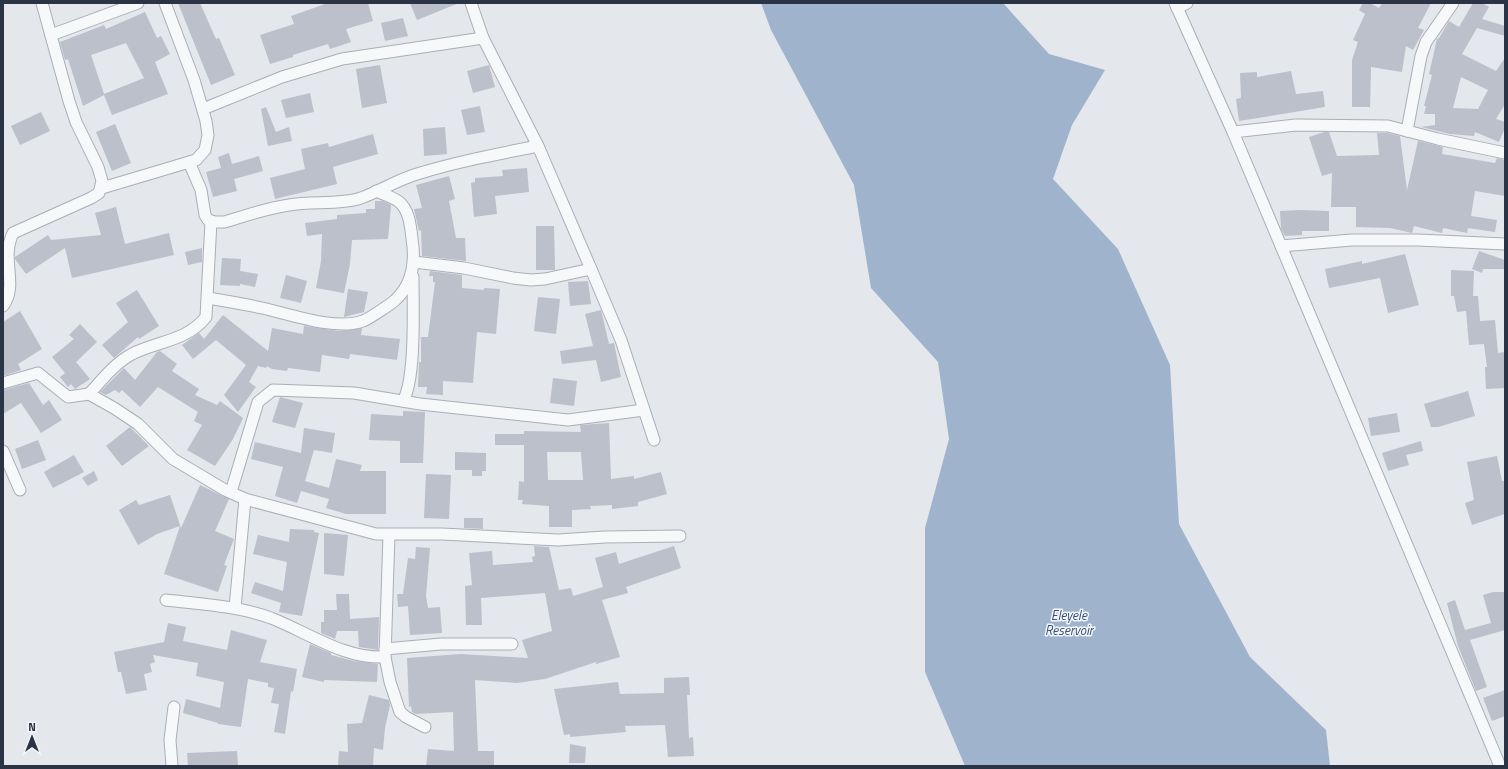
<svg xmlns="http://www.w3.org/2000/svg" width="1508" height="769" font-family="'Titillium Web',sans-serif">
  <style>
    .water { fill: #9fb4cc }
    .building { fill: #bbc0ca; fill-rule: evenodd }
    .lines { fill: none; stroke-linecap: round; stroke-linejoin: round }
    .minor-casing { stroke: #a9aeb7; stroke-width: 13 }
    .minor { stroke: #f7f8fa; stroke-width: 11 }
    .labels { text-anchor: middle; stroke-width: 3; stroke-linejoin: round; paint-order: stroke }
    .water-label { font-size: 13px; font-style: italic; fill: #34527a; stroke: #f4f6f9 }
  </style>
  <rect width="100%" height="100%" fill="#e4e7ec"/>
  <!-- water -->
  <path class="water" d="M761 3H1003L1049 54 1105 70 1072 125 1053 179 1118 249 1170 365 1179 524 1250 657 1326 730 1330 766H965L925 672V528L949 439 938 362 871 288 854 185 771 30Z"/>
  <!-- building -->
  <g class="building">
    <path d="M178 3H200L216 39 219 38 235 75 211 85Z"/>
    <path d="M328 3H368L373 21 346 29 351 42 330 49 328 44 293 55V57L270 64 260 35 294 24 291 16Z"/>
    <path d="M410 3H459L417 20Z"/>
    <path d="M1363 3H1370L1379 8 1382 3H1431L1418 28 1424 30 1413 50 1406 46 1402 72 1371 67 1370 107H1352V60L1358 42 1353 40 1365 14 1359 10Z"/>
    <path d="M1473 3H1482L1489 7 1482 19 1505 26V36L1477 28 1462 54 1496 71 1505 58V104L1496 119 1505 122V128L1499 142 1475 132 1474 136 1450 134 1421 127 1435 125V114H1424L1426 106H1424L1432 75 1429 74 1437 39 1439 38 1449 21 1459 27ZM1461 77 1488 90 1478 109 1453 108Z"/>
    <path d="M145 12 157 38 161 36 170 54 155 62 168 94 112 115 104 95 83 106 68 59 65 60 60 42 104 25 106 29ZM126 43 144 78 104 94 91 55Z"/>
    <path d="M403 18 408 36 385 41 381 23Z"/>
    <path d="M380 65 387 103 362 108 356 69Z"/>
    <path d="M489 65 495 87 473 93 467 71Z"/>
    <path d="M1291 71 1296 94 1323 91 1325 107 1239 121 1236 99 1241 98 1240 73 1257 72V77Z"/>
    <path d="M310 93 314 112 286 118 281 100Z"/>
    <path d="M480 106 485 132 467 135 461 110Z"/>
    <path d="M266 107 276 132 289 127 292 141 268 146 261 109Z"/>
    <path d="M41 112 50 131 20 145 11 126Z"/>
    <path d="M115 124 131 163 112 171 96 132Z"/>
    <path d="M445 127 447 154 424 156 423 129Z"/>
    <path d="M1324 132H1329L1337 156 1379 155 1377 133H1387L1400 136 1407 190 1418 141 1443 147 1442 154 1495 163 1497 158 1505 160V196L1475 191 1471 216 1497 220 1495 232 1468 228 1467 233 1443 228 1442 233 1414 226 1412 233 1390 228 1356 227V207H1331L1332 173 1322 176 1309 137Z"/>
    <path d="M373 134 378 154 333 167 337 184 275 199 270 178 305 169 301 149 328 143 329 147Z"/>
    <path d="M229 153 232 164 259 156 263 171 234 179 237 191 213 197 206 172 221 168 218 157Z"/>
    <path d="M527 168 529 192 495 196 497 214 474 217 471 183 475 182V178L503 176 502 170Z"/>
    <path d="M449 176 455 199 449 201 456 238H465L466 261 422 256 421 230 419 231 414 209 422 208 416 185Z"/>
    <path d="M375 201H383L391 205 388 239 352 240 350 264 344 293 316 288 321 261 322 234 307 236 305 223 337 219V215L366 213V209H375Z"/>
    <path d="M116 207 125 244 169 233 174 255 72 278 65 248 26 274 15 259V257L48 235 51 240 101 235 95 213Z"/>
    <path d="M1300 210 1329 211V231H1302V235L1285 236 1281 229 1280 211Z"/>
    <path d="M536 226H554L555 270H536Z"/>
    <path d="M202 248V262L188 265 185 252Z"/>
    <path d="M1479 251 1505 260V269H1483L1482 273 1472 269Z"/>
    <path d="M1405 254 1419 305 1388 313 1380 278 1329 288 1325 269 1362 261V264Z"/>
    <path d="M222 258 241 259 240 271 258 274 255 287 240 284V286L220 285Z"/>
    <path d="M1451 270 1474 271 1473 296H1478L1480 321 1495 320 1498 353 1505 352V388L1486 389 1485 367H1487L1484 344 1469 345 1466 311 1457 312 1454 296H1451Z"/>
    <path d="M430 271 462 275V288L484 290V288L500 289 496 334 477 332 473 383 443 381V395L426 394 427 387H418L419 362H421V337H428L435 282H433V276H429Z"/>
    <path d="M286 275 307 281 301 303 280 298Z"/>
    <path d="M588 281 591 304 570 306 568 282Z"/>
    <path d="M348 289 368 292 364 312 344 317Z"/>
    <path d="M137 290 159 326 139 339 138 337 114 358 102 345 128 322 116 303Z"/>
    <path d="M538 297 560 299 556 334 534 331Z"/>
    <path d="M601 310 609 344 614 343 621 377 601 382 596 360 562 364 560 351 593 346 585 314Z"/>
    <path d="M20 311 42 349 18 364 21 370 3 376V322Z"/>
    <path d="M223 315 268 351 272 328 303 334 304 326 339 331 362 328 361 335 400 339 397 360 350 354 349 359 322 355 320 372 288 368 287 371 272 369 267 366 266 368 258 366 249 382 256 387 238 412 224 395 246 365 216 340 193 359 182 345 199 333 204 339Z"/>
    <path d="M80 324 97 342 76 362 90 379 75 389 71 384 68 387 60 377 65 373 52 357 74 339 69 335Z"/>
    <path d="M160 351 177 364 172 371 199 389 195 395 217 405 220 401 243 418 233 439 215 466 187 450 202 425 194 421 198 412 158 387 140 407 122 390 119 393 115 390 106 395 100 392 124 368 135 380 157 352Z"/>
    <path d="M553 378 577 381 574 406 550 403Z"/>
    <path d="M29 383 43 405 49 400 62 420 41 433 21 403 3 414V390Z"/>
    <path d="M1468 391 1475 416 1438 427H1431L1424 404Z"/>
    <path d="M280 397 303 403 295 428 272 422Z"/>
    <path d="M403 411 425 412 423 463H400V441L369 440 371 414 403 416Z"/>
    <path d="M1397 413 1400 432 1371 436 1368 418Z"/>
    <path d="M609 423 611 479 634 476V479L661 472 667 494 638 502V506L612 509V505L590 506 591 509 572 510V527H549V506L522 504 523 500H518L519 481 524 482V445H495V434H524V431L581 432 580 425ZM547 452H581L583 480H548Z"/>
    <path d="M130 427 149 446 122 466 106 446Z"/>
    <path d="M304 428 335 433 332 453 314 450 305 481 329 488 336 459 362 465 360 471H386V514H346L326 508 329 499 301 491 297 503 275 496 283 467 251 459 255 442 301 453Z"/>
    <path d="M38 440 46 460 22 469 15 449Z"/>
    <path d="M1421 441 1423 451 1406 455 1409 465 1388 471 1382 453Z"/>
    <path d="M455 452 486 453V471H482V476H472V470H455Z"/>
    <path d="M74 455 84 472 53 488 44 472Z"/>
    <path d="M1497 456 1502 481H1505V514L1472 525 1465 503 1474 500 1467 462Z"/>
    <path d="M94 471 98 480 88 486 82 478Z"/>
    <path d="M426 474 451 475 449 519 424 518Z"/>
    <path d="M200 485 229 499 215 531 234 539 224 565 227 566 218 592 164 574 180 526 157 534 138 545 119 510 136 500 139 505 170 495 181 528Z"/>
    <path d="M464 518H483V529L464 528Z"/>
    <path d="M290 529 314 530V532L319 533 302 616 279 612 281 603 251 593 255 582 283 591 287 562 253 554 258 535 289 542Z"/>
    <path d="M324 533 348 535 344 576 324 574Z"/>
    <path d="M534 546 549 547 559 590 571 588 573 596 603 587 595 558 616 552 619 564 674 546 681 568 626 587 628 593 602 600 620 657 596 664V662L545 679 517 683 475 680 478 751H494V766H426L428 749 454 751 453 712 416 714 412 712 411 706 409 707 407 658 461 654 528 658 522 640 552 631 545 593 481 598 482 625H466L465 586 472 585 469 553 492 551 493 565 533 562 532 557 535 556Z"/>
    <path d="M416 547 430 548 426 596 428 608 440 607 442 633 410 635 408 606 398 607 397 594H403L408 558 415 559Z"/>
    <path d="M1493 592H1505V630L1470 640 1487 687 1476 691 1458 646 1447 603 1455 600 1465 630 1491 623 1483 595Z"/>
    <path d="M336 594H349L350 619 379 617 378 650 359 647 358 631H337L335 639 321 633V622H324V610H337Z"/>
    <path d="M168 623 186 627 183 641 227 650 231 630 267 640 260 662 297 669 293 692 291 691 285 734 274 732 279 704 271 703 274 688 268 687V683L248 679 241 727 218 724V723L183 713 186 699 220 708 224 682 196 676 198 663 153 655 155 662 150 664 152 672 144 674 147 690 126 694 121 672H118L114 652 164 642Z"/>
    <path d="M310 644 331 653V655L354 661 378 664 377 682 324 680V682L302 677Z"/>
    <path d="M689 677 690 695H687L689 738 693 737 694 756 668 757 665 725 625 726 626 732 570 737V734L564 735 554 689 618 682 620 694 664 693V678Z"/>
    <path d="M1505 690V716L1492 721 1483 698Z"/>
    <path d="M369 695 389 700 390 705 385 728 383 750 374 748 373 766H338L339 751 348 752 347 724 362 723Z"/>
    <path d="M570 744 586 747 585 763H569Z"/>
    <path d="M237 751 238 766H188L187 753Z"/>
  </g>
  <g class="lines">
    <defs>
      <g id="minor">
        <path d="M471 3 483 38 538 146 591 269 621 340 654 440"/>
        <path d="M1175 3 1233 132 1500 766"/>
        <path d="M1177 8 1187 3"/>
        <path d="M51 35 138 3"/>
        <path d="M203 109 282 77 342 59 483 38"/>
        <path d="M1407 131 1421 56 1426 42 1453 3"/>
        <path d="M1233 132 1296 125 1388 126 1438 139 1505 153"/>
        <path d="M189 162 201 190 205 215 208 220 215 222H224C245 216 267 208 289 205 312 201 340 205 361 198 380 191 397 180 417 174 456 162 497 154 538 146"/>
        <path d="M102 188 196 160 205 150 208 135 206 121 194 80 165 3"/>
        <path d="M1281 246 1352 240H1418L1505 244"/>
        <path d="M414 262 464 268 513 278 531 280 545 279 591 269"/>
        <path d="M208 298C226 301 244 304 262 308 290 314 335 331 363 321 372 317 381 310 389 305 409 291 415 270 413 247 411 233 411 210 398 201 392 197 383 194 376 191"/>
        <path d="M3 306C19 284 0 260 13 233L91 198 99 193 102 181 98 167 76 122 69 101 42 3"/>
        <path d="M3 383 38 373 68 397 89 394 114 408 138 424 173 459 225 490 245 499 376 534H442L558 540 605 537 680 536"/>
        <path d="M89 394C102 380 115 363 132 354 158 341 187 341 206 317L211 221"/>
        <path d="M403 401C416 379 413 305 413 277"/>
        <path d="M3 451 20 490"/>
        <path d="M231 492 258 402 273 390 354 393 420 404 568 420 644 410"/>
        <path d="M389 535 385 657 390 682 400 712 406 717 425 727"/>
        <path d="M166 600C201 604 238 606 271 618 309 633 344 659 385 657"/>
        <path d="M235 608 245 499"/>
        <path d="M385 649 441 644H512"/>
        <path d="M172 766 170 740 174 707"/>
      </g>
    </defs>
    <!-- minor casing -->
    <use href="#minor" class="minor-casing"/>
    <!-- minor -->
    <use href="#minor" class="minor"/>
  </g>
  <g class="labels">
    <!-- water labels -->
    <g class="water-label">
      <text x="1069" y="620">Eleyele<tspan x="1069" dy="15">Reservoir</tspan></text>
    </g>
  </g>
  <!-- border -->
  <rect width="1508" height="769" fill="none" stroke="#2b3445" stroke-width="8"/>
  <!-- north arrow -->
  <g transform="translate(32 737)" stroke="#f4f6f9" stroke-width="3" paint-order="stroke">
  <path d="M0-3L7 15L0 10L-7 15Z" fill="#2b3445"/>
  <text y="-6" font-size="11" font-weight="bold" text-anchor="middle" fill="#2b3445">N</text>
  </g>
</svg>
